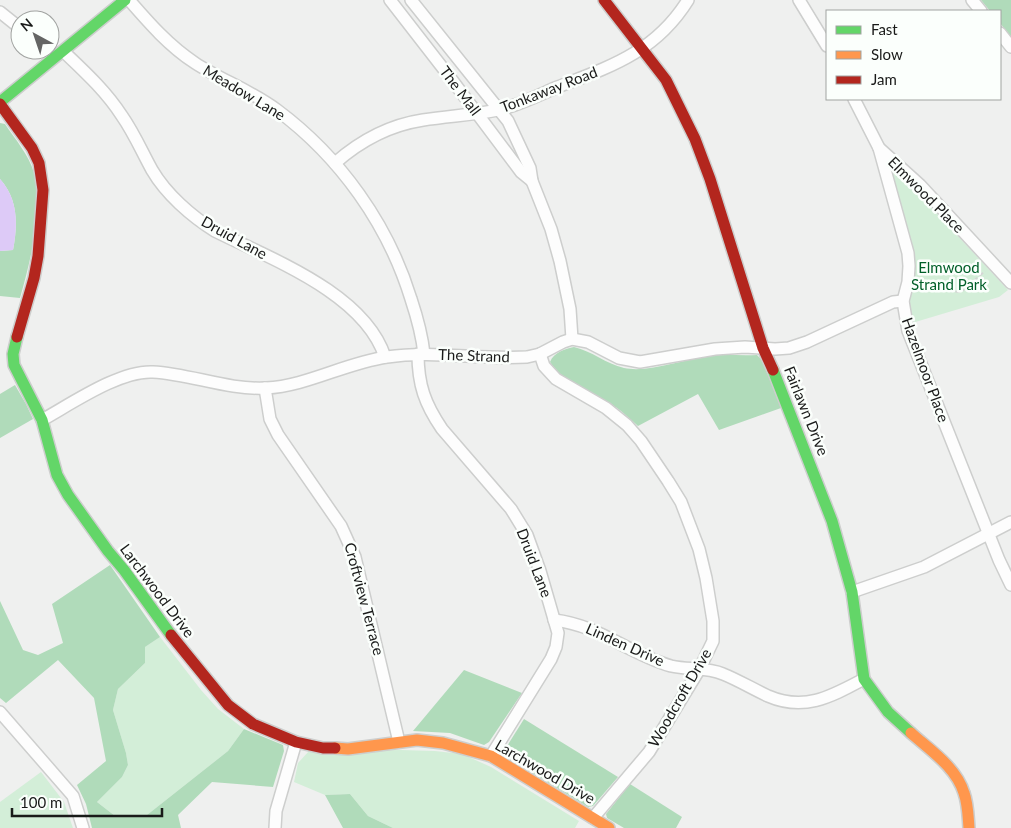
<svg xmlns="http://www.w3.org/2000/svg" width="1011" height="828" font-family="Lato,sans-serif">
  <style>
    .green { fill: #d3eed8 }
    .forest { fill: #b0dbba }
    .water { fill: #ddcaf7 }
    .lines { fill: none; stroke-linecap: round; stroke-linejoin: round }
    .street-casing { stroke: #cdcecd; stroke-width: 14 }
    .fast-casing { stroke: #cdcecd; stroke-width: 14 }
    .slow-casing { stroke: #cdcecd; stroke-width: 14 }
    .jam-casing { stroke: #cdcecd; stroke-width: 14 }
    .path { stroke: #d4d5d4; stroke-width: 2; stroke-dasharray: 5 2.5; stroke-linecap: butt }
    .street { stroke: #fdfdfd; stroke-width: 11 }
    .fast { stroke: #63d668; stroke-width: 11 }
    .slow { stroke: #ff974d; stroke-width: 11 }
    .jam { stroke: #b3261e; stroke-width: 11 }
    .labels { text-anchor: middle; stroke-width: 5; stroke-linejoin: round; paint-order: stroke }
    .street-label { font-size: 15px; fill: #191a19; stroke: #fbfffc }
    .park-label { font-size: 15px; fill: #005f29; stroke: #fbfffc }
  </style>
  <rect width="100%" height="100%" fill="#eff0ef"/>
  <!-- green -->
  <g class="green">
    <path d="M891 164 1008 290 999 297 912 323 910 309V296L915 265 888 165Z"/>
    <path d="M160 637 201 690 218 709 244 729 228 751 147 815 115 816 97 802 122 777 128 765 126 753 113 710 118 689 145 663V647Z"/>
    <path d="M401 750 435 751 462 754 491 767 579 821 575 828H393L368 816 350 794 325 795 294 782 298 763 309 751Z"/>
    <path d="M41 772 64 802 73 828H0V802Z"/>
  </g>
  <!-- forest -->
  <g class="forest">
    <path d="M981 0H1011V37L1000 23V11H990Z"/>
    <path d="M0 123 5 124C15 139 29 155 34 173 44 208 30 263 20 298L0 296V251L13 250C18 224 18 199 0 179Z"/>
    <path d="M574 347C592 351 606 364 624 368 648 373 682 360 707 356 723 354 741 356 757 355L762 360 781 408 719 430 698 394 638 426C631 420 624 413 617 408 594 394 565 385 550 362 554 352 565 349 574 347Z"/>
    <path d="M15 385 26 404 33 419 0 438V394Z"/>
    <path d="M110 565 160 637 145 647V663L118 689 113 710 126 753 128 765 122 777 97 802 115 816 147 815 228 751 244 729 283 745 284 751 273 787 212 782 178 815 181 828H92L86 804 77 785 106 761 94 698 58 660 6 703 0 698V601L23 650 38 655 63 643 52 604Z"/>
    <path d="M464 670 522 693 489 742 484 745 450 733 413 731Z"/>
    <path d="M524 719 618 777 593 806 588 807 505 756 504 751Z"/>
    <path d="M630 784 682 817 676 828H624L607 818 606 814Z"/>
    <path d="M350 794 368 816 393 828H343L325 795Z"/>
  </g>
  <!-- water -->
  <path class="water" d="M0 179C18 199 18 224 13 250L0 251Z"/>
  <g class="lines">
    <defs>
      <g id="street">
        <path d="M129 0C149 23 169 46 195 63 221 80 252 91 277 110 340 157 388 224 411 299 417 317 422 335 424 354"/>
        <path d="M390 0 449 76 521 172 532 181"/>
        <path d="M411 0 508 121 530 168 532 181 551 229 560 261 570 309 572 339"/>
        <path d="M799 0 827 46"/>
        <path d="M972 0 981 11"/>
        <path d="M0 12 20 28"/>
        <path d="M1000 33 1011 47"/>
        <path d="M63 51C84 71 106 91 122 116 134 133 142 152 152 170 166 194 191 216 215 231 271 259 364 293 385 357"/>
        <path d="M854 99 879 148 920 185 1011 283"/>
        <path d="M879 148 908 253 909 266 908 282 903 301 908 331 999 560 1011 585"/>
        <path d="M335 163C360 141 390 125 423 120 448 116 473 115 498 110 517 106 537 96 555 88 609 67 655 53 688 0"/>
        <path d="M418 354C418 385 425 404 442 429L511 509 527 535 540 571 558 633 556 647 551 659 491 756"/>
        <path d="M540 354 544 366 556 379 606 408 627 425 641 441 668 481 681 502 699 549 706 578 713 621V641L699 670 649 752 593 818"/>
        <path d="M265 388 270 419 278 435 341 526 355 557 399 742"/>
        <path d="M42 420C71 404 120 370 153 372 191 374 227 390 266 388 307 386 345 363 387 357 433 350 480 360 527 357L540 354 563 342 572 339 588 342 619 358 640 362 715 349 745 347 775 349 789 348 807 342 893 302 903 301"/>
        <path d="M852 592 924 567 1011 522"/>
        <path d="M554 620C599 625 629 654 671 666 688 670 707 667 723 674 738 680 753 689 768 696 805 712 832 696 864 679"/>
        <path d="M0 712 73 796 83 828"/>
        <path d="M275 828 276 811 296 742"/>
      </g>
      <g id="fast">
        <path d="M0 102 125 0"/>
        <path d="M17 337 13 354 14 365 42 420 57 475 68 495 108 551 124 570 171 635"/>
        <path d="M773 370 832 521 852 592 864 679 888 712 911 733"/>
      </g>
      <g id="slow">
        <path d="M911 733C930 750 956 767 964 793 968 804 968 816 969 828"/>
        <path d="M335 748 348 749 417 740 443 743 491 756 609 828"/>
      </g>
      <g id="jam">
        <path d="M604 0 666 80 695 139 710 179 763 348 773 370"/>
        <path d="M0 104 32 148 39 163 43 190 38 256 34 278 17 337"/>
        <path d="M171 635 228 705 253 724 296 742 323 748H335"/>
      </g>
    </defs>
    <!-- street casing -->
    <use href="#street" class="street-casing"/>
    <!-- fast casing -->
    <use href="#fast" class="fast-casing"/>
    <!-- slow casing -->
    <use href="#slow" class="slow-casing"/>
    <!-- jam casing -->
    <use href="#jam" class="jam-casing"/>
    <!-- path -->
    <path class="path" d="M919 287 940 286 950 291 961 292 985 271"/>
    <!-- street -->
    <use href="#street" class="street"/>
    <!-- fast -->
    <use href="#fast" class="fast"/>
    <!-- slow -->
    <use href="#slow" class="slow"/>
    <!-- jam -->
    <use href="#jam" class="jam"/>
  </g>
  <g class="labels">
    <!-- street labels -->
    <g class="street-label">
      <text transform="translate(549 90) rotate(-21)" y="5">Tonkaway Road</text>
      <text transform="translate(460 91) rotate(53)" y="5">The Mall</text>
      <text transform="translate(244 93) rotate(31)" y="5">Meadow Lane</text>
      <text transform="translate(926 195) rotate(45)" y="5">Elmwood Place</text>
      <text transform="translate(234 238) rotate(29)" y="5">Druid Lane</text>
      <text transform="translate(474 356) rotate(2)" y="5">The Strand</text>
      <text transform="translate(925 370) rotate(70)" y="5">Hazelmoor Place</text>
      <text transform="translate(806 411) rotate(68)" y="5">Fairlawn Drive</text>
      <text transform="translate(534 563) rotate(69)" y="5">Druid Lane</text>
      <text transform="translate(157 591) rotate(53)" y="5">Larchwood Drive</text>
      <text transform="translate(364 599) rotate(75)" y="5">Croftview Terrace</text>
      <text transform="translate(625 645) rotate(24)" y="5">Linden Drive</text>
      <text transform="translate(680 698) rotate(-60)" y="5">Woodcroft Drive</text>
      <text transform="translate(545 772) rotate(30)" y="5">Larchwood Drive</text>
    </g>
    <!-- park labels -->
    <g class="park-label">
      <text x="949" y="273">Elmwood<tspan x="949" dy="17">Strand Park</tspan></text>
    </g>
  </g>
  <!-- legend -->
  <rect x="826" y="10" width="175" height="90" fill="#fbfffc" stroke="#a1a3a1"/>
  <rect x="836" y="26" width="25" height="8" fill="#63d668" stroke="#a1a3a1"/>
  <text x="871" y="35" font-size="15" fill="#191a19">Fast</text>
  <rect x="836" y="51" width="25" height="8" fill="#ff974d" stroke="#a1a3a1"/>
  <text x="871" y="60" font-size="15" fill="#191a19">Slow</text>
  <rect x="836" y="76" width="25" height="8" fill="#b3261e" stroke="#a1a3a1"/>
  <text x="871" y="85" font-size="15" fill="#191a19">Jam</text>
  <!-- north arrow -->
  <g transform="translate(35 35) rotate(320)"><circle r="24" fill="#fbfffc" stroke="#a1a3a1"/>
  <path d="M0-4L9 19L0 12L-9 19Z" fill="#646564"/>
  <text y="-8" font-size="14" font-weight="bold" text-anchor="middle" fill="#191a19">N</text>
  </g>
  <!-- scale -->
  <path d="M12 808v8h150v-8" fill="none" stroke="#191a19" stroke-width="2.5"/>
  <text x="20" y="808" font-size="15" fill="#191a19" stroke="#fbfffc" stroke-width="4" paint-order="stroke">100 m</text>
</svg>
